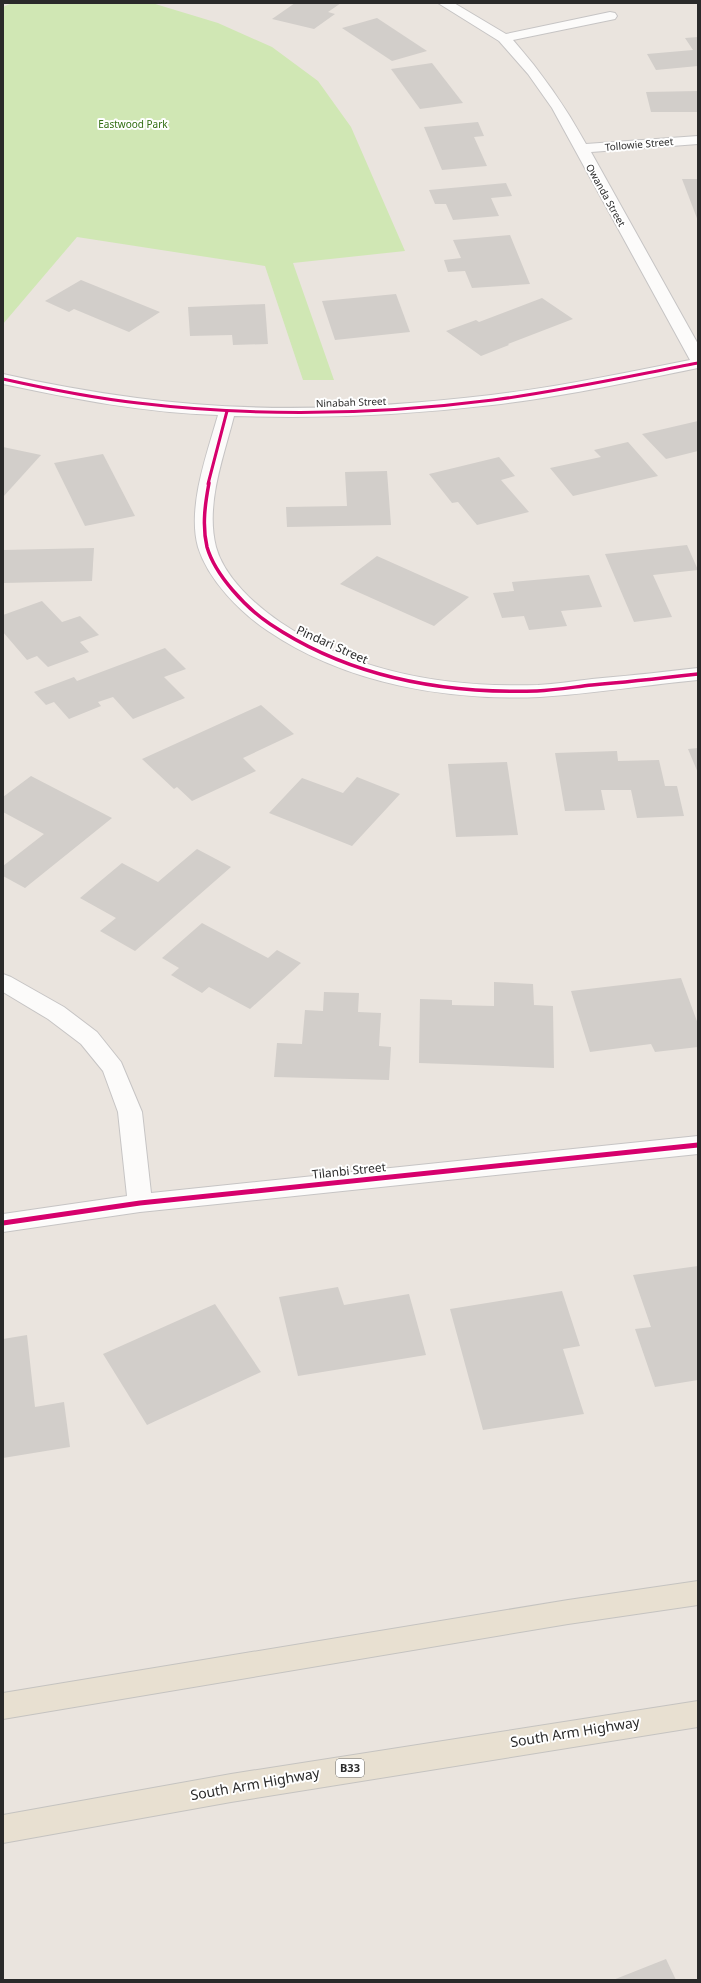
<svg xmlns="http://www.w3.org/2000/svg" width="701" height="1983" font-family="'Noto Sans',sans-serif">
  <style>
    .green { fill: #d0e7b4 }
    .building { fill: #d2ceca }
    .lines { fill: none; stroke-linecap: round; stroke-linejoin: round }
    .minor-casing { stroke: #c6c4c4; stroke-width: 2 }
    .major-casing { stroke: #c5c3c0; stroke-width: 2 }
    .minor { fill: #fcfbfa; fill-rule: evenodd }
    .major { fill: #e8e0d1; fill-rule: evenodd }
    .cycleway-far2-casing { stroke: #fff; stroke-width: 4.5 }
    .cycleway-far1-casing { stroke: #fff; stroke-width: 6 }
    .cycleway-casing { stroke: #fff; stroke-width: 8 }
    .cycleway-far2 { stroke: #d6006c; stroke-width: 3 }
    .cycleway-far1 { stroke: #d6006c; stroke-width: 3.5 }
    .cycleway { stroke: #d6006c; stroke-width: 5 }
    .labels { text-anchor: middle; stroke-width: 4; stroke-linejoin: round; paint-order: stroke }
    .far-park-label { font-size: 10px; fill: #326e12; stroke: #fff }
    .far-street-label { font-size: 10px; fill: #2a2a2a; stroke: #fff }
    .shield { fill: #fff; stroke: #6a6a6a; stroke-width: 1 }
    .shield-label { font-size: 11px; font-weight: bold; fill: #2a2a2a }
    .street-label { font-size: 12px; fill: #2a2a2a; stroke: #fff }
    .near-street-label { font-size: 14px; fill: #2a2a2a; stroke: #fff }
  </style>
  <rect width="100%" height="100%" fill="#eae4de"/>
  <!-- green -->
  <path class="green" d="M12 3H152L218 23 272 47 318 81 351 127 405 251 293 263 334 380H303L265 266 77 237 3 324V7Z"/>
  <!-- building -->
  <g class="building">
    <path d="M295 3H341L328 12 335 14 314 29 272 19Z"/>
    <path d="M377 18 427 51 392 61 342 28Z"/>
    <path d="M698 37V66L656 70 647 54 693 50 685 38Z"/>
    <path d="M432 63 463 103 420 109 391 69Z"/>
    <path d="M698 91V112H651L646 92Z"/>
    <path d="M478 122 484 136 474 137 487 166 442 170 424 127Z"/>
    <path d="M682 179H698V221Z"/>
    <path d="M506 183 512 196 491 198 499 216 453 220 446 204H435L429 190Z"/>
    <path d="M510 235 530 284 472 288 465 271 448 272 444 260 461 258 453 240Z"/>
    <path d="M81 280 160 312 129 332 74 309 69 312 45 301Z"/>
    <path d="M396 294 410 332 335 340 322 301Z"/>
    <path d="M542 298 573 319 508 344 509 345 481 356 446 331 476 320 479 322Z"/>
    <path d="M265 304 268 344 233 345 232 335 190 336 188 307Z"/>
    <path d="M698 421V451L666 459 642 434Z"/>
    <path d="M628 442 658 476 573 496 550 468 601 457 594 450Z"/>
    <path d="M3 447 41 455 3 497Z"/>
    <path d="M103 454 135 516 85 526 54 463Z"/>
    <path d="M499 457 515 476 501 480 529 512 477 525 458 502 452 503 429 474Z"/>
    <path d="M387 471 391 525 287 527 286 507 347 506 345 472Z"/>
    <path d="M687 545 698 570 653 575 672 617 634 622 605 554Z"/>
    <path d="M94 548 92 581 3 583V550Z"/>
    <path d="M377 556 469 597 434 626 340 584Z"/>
    <path d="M589 575 602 607 561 611 567 626 529 630 524 616 502 618 493 593 514 591 512 582Z"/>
    <path d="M42 601 62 622 80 616 99 635 80 642 89 652 48 667 37 656 27 660 3 632V615Z"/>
    <path d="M165 648 186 669 164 677 185 698 133 719 113 697 98 702 101 706 69 719 54 702 46 705 34 692 74 677 77 681Z"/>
    <path d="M261 705 294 734 243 758 256 771 192 801 177 787 174 789 142 759Z"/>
    <path d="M698 748V773L688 749Z"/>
    <path d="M617 751 618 761 659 760 665 786H677L684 816 637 818 631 790H601L605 810 565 811 555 753Z"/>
    <path d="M507 762 518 835 456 837 448 764Z"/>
    <path d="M31 776 112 818 25 888 3 876V866L44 834 3 812V797Z"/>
    <path d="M357 777 400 794 352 846 269 813 302 778 343 793Z"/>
    <path d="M197 849 231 867 135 951 100 931 116 918 80 898 122 863 158 882Z"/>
    <path d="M202 923 268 958 277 950 301 963 250 1009 209 987 202 993 171 975 179 968 162 958Z"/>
    <path d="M681 978 698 1024V1047L655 1052 651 1044 590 1052 571 991Z"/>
    <path d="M494 982 533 984 534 1005 553 1006 554 1068 419 1063 420 999 452 1000V1005L494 1006Z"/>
    <path d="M324 992 359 993 358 1012 381 1013 379 1046 391 1047 389 1080 274 1077 277 1043 302 1044 305 1010 323 1011Z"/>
    <path d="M698 1266V1380L655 1387 635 1329 651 1327 633 1275Z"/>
    <path d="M338 1287 344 1305 409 1294 426 1355 298 1376 279 1297Z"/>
    <path d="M562 1291 580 1346 563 1349 584 1414 483 1430 450 1309Z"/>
    <path d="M215 1304 261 1372 147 1425 103 1354Z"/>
    <path d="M27 1335 35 1407 64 1402 70 1447 3 1458V1339Z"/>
    <path d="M666 1959 676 1980H613Z"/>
  </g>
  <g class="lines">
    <defs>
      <g id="minor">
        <path d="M438 3H454L506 34 610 12 615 13 617 16 615 19 513 40C542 73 565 106 586 144L698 136V144L591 152 698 344V368C630 382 561 397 492 405 406 415 320 419 234 416 224 456 205 504 216 547 224 577 255 605 280 622 356 673 448 688 538 685 556 684 574 681 592 679 627 676 663 672 698 668V680C645 685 592 694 540 697 447 701 346 684 268 631 241 613 208 580 198 547 187 507 207 454 218 415 145 413 74 399 3 384V374C47 384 92 392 137 398 254 414 374 409 491 395 558 387 624 373 690 360L552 108 528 74 499 41Z"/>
        <path d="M3 974 11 977 64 1007 97 1032 121 1062 142 1112 151 1193 698 1136V1154L140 1212 3 1232V1214L127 1196 118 1112 103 1071 81 1044 48 1019 3 992Z"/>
      </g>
      <g id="major">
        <path d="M698 1581V1605L568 1624 3 1719V1693L568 1600Z"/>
        <path d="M698 1701V1727L231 1802 3 1843V1815L231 1774Z"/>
      </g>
    </defs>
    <!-- minor casing -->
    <use href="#minor" class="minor-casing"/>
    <!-- major casing -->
    <use href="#major" class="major-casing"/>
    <!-- minor -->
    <use href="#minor" class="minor"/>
    <!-- major -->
    <use href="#major" class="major"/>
    <defs>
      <g id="cycleway-far2">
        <path d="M3 379C48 389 93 398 138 403 255 417 376 415 493 400 562 391 630 376 698 363"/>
        <path d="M208 484 227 411"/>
      </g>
      <path id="cycleway-far1" d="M209 483C205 504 202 526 207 547 215 575 246 608 270 624 349 677 443 694 537 691 556 690 574 687 592 685 627 682 663 678 698 674"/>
      <path id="cycleway" d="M3 1223 140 1203 698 1145"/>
    </defs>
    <!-- cycleway-far2 casing -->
    <use href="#cycleway-far2" class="cycleway-far2-casing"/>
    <!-- cycleway-far1 casing -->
    <use href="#cycleway-far1" class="cycleway-far1-casing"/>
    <!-- cycleway casing -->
    <use href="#cycleway" class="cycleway-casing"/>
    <!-- cycleway-far2 -->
    <use href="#cycleway-far2" class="cycleway-far2"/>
    <!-- cycleway-far1 -->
    <use href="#cycleway-far1" class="cycleway-far1"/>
    <!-- cycleway -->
    <use href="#cycleway" class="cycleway"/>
  </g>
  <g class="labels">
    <!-- far-park labels -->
    <g class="far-park-label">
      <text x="133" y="128">Eastwood Park</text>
    </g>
    <!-- far-street labels -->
    <g class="far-street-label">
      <text transform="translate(639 144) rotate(-5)" y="4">Tollowie Street</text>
      <text transform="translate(606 195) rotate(61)" y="4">Owanda Street</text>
      <text transform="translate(351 402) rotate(-2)" y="4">Ninabah Street</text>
    </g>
    <!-- shield labels -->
    <rect class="shield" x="336" y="1759" width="28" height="18" rx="3"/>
    <g class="shield-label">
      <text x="350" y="1772">B33</text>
    </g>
    <!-- street labels -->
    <g class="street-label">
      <text transform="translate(332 645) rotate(24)" y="4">Pindari Street</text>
      <text transform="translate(349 1171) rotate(-6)" y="4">Tilanbi Street</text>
    </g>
    <!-- near-street labels -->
    <g class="near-street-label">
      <text transform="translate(575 1732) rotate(-9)" y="5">South Arm Highway</text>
      <text transform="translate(255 1784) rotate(-10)" y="5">South Arm Highway</text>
    </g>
  </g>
  <!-- border -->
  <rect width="701" height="1983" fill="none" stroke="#2a2a2a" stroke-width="8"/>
</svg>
